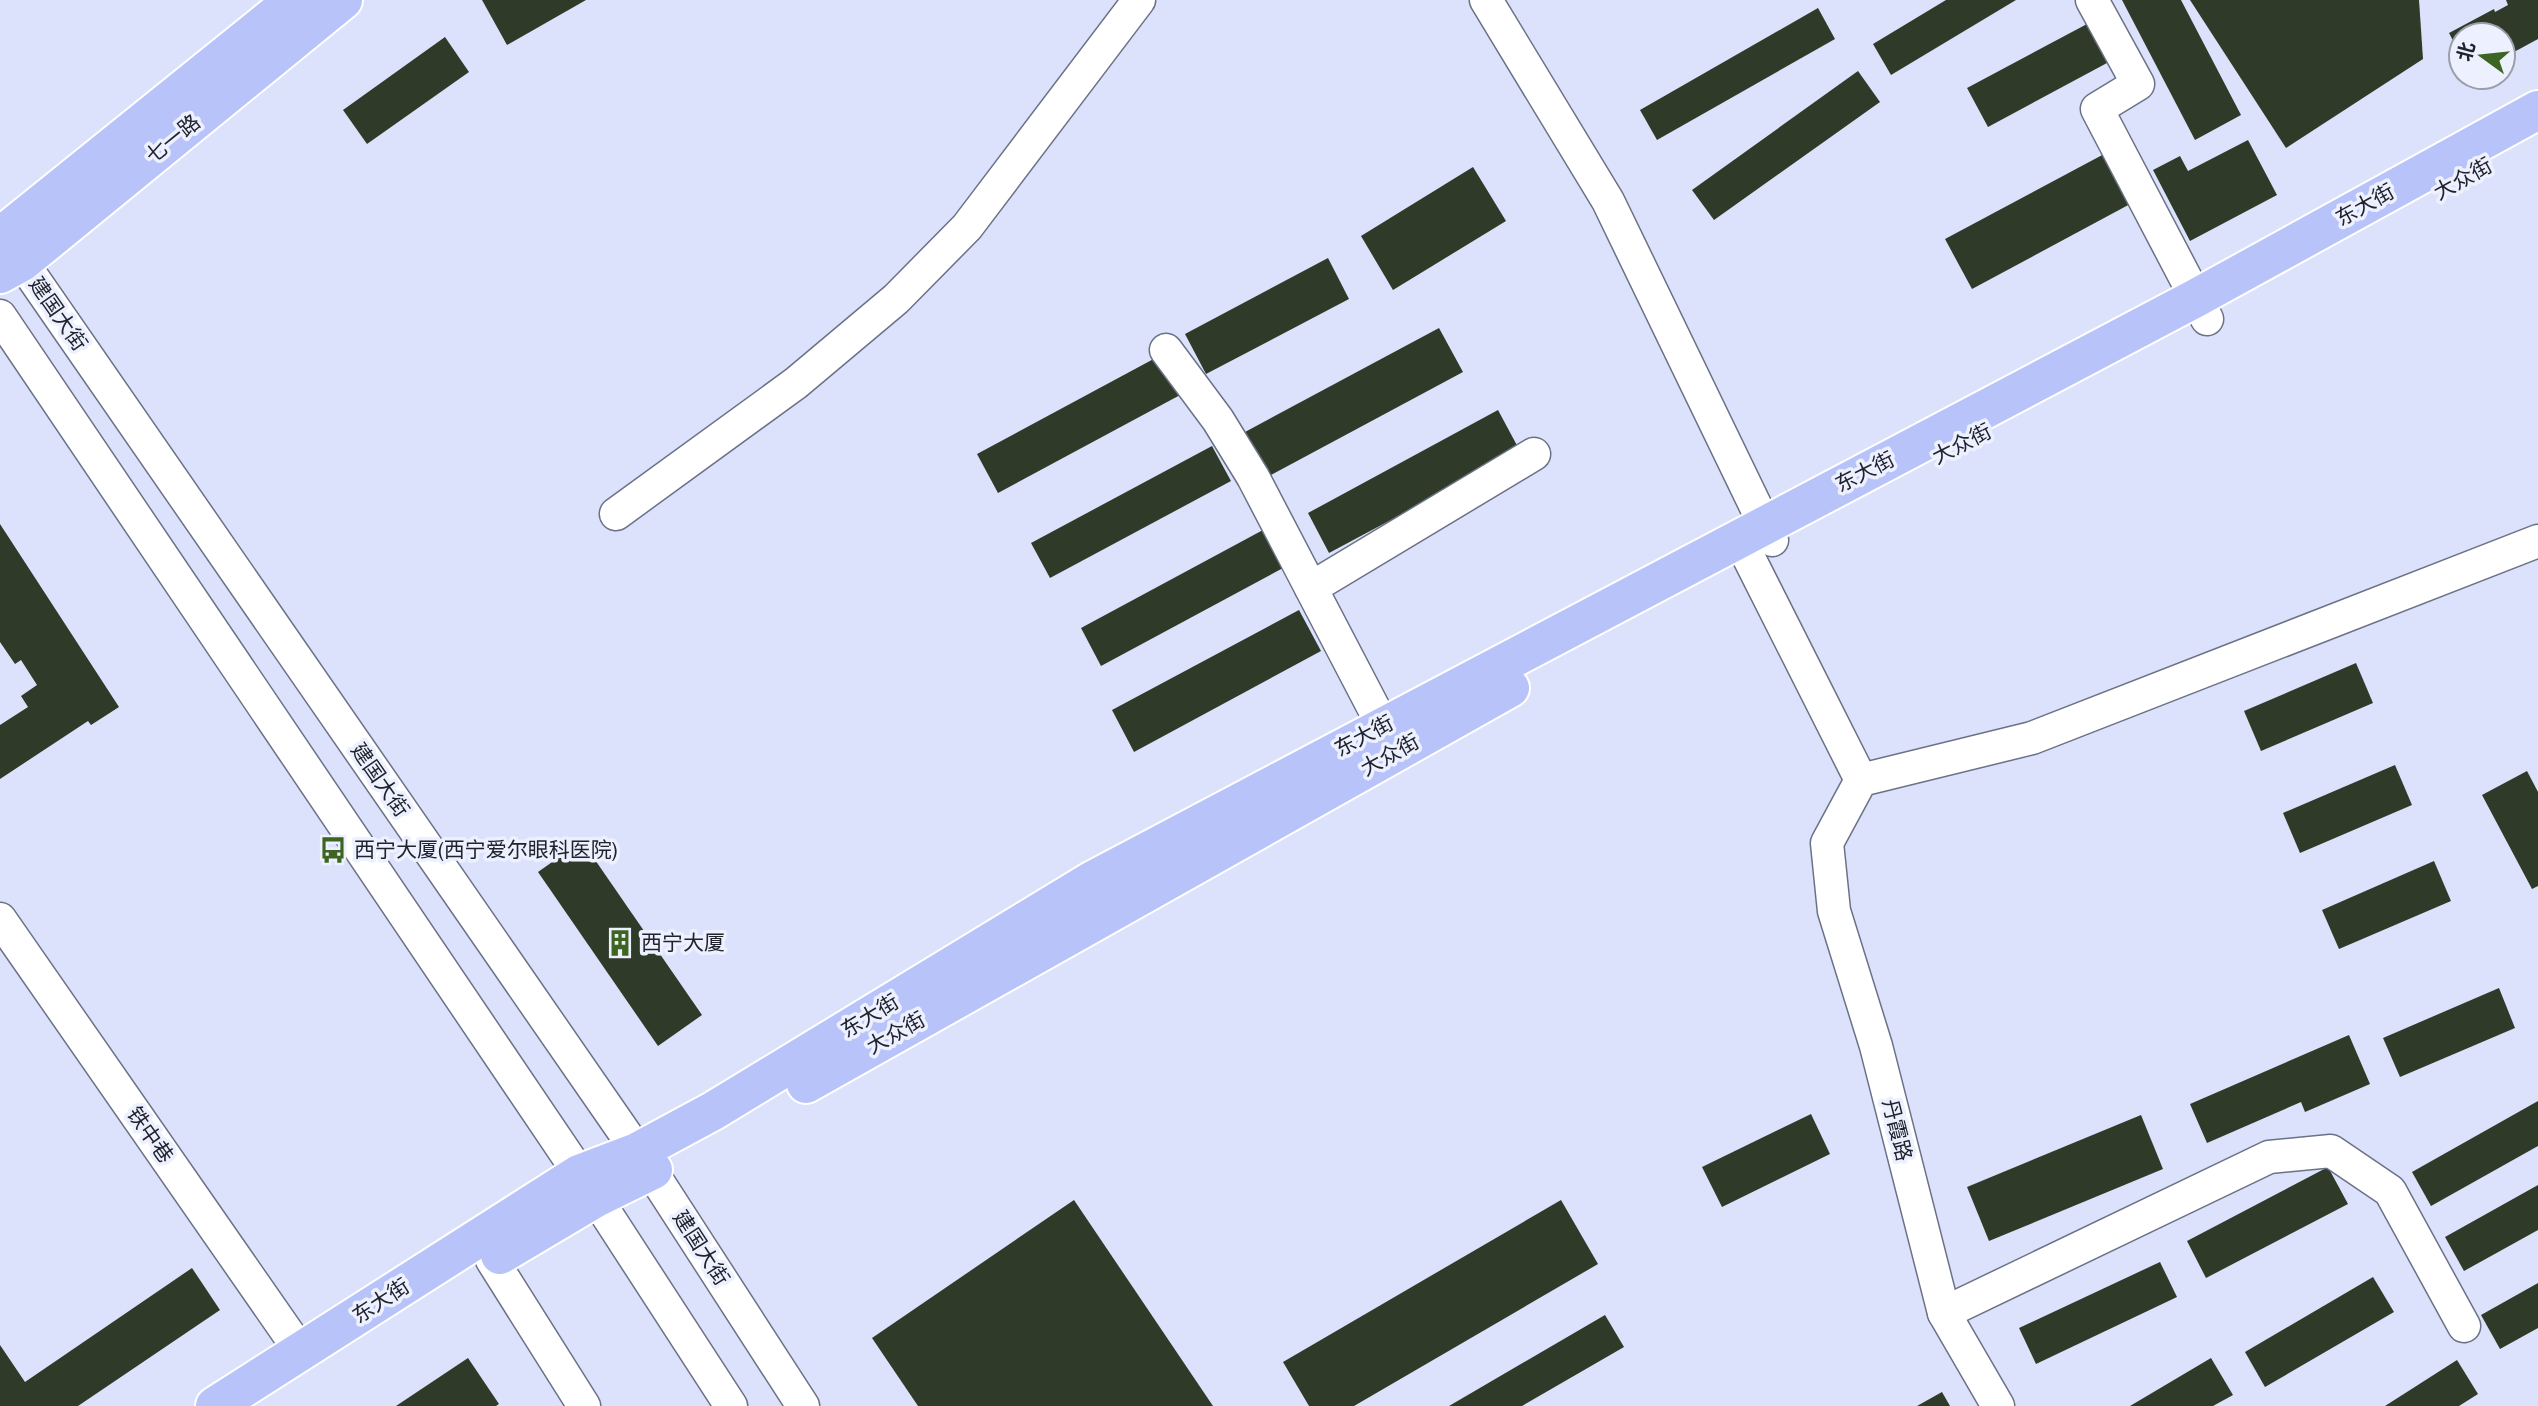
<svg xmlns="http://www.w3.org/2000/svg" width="2538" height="1406" font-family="'Archivo Narrow','Noto Sans SC',sans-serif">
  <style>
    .building { fill: #2f3a28 }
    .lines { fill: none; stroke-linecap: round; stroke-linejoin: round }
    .minor-casing { stroke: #6b7186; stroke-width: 35 }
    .major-casing { stroke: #fff; stroke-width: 42 }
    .minor { stroke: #fff; stroke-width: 32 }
    .major { stroke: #b8c4f9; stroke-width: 38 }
    .labels { text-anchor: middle; stroke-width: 7; stroke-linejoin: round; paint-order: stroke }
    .street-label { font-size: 21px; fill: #21232c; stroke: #ecf0ff }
    .poi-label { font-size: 21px; fill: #21232c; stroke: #ecf0ff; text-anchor: start }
  </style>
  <rect width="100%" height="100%" fill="#dce2fb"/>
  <!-- building -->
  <g class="building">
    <path d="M482 0H586L507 45Z"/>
    <path d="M1946 0H2016L1891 75 1873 44Z"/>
    <path d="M2122 0H2181L2241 115 2195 140Z"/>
    <path d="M2190 0H2419L2423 59 2286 148Z"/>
    <path d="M2506 0H2538V39L2503 58V35H2461V56L2449 33 2494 9 2495 12 2508 5Z"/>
    <path d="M1818 8 1835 39 1657 140 1640 110Z"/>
    <path d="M2087 24 2107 63 1988 127 1967 88Z"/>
    <path d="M445 37 469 72 367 144 343 110Z"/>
    <path d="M1858 71 1880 102 1714 220 1692 190Z"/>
    <path d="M2248 140 2277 195 2190 241 2153 170 2180 156 2188 171Z"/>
    <path d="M2106 153 2132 203 1972 289 1945 239Z"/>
    <path d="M1473 167 1506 221 1393 290 1361 236Z"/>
    <path d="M1328 258 1349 299 1206 374 1185 334Z"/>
    <path d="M1439 328 1463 372 1269 476 1245 432Z"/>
    <path d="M1161 355 1182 394 998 493 977 454Z"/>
    <path d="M1498 410 1520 451 1329 553 1308 513Z"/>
    <path d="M1212 446 1231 481 1050 578 1031 543Z"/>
    <path d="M0 524 119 707 91 725 88 721 0 779V725L28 707 21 696 37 685 21 660 15 664 0 642Z"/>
    <path d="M1263 530 1283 568 1101 666 1081 628Z"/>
    <path d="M1299 610 1321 651 1134 752 1112 710Z"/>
    <path d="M2356 663 2373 703 2261 751 2244 711Z"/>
    <path d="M2395 765 2412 805 2300 853 2283 813Z"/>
    <path d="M2527 771 2538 792V886L2532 889 2482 795Z"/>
    <path d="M582 841 702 1015 658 1046 538 872Z"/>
    <path d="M2434 861 2451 901 2339 949 2322 910Z"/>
    <path d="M2499 988 2515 1028 2400 1077 2383 1038Z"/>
    <path d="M2349 1035 2370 1084 2305 1112 2301 1102 2207 1143 2190 1104Z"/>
    <path d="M2538 1101V1146L2431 1206 2412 1172Z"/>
    <path d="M1811 1114 1830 1154 1722 1207 1702 1167Z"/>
    <path d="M2141 1115 2163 1169 1989 1241 1967 1187Z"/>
    <path d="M2328 1167 2348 1204 2206 1278 2187 1241Z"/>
    <path d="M2538 1185V1230L2464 1271 2445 1237Z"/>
    <path d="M1074 1200 1213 1406H918L872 1338Z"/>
    <path d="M1561 1200 1598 1264 1354 1406H1309L1283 1362Z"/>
    <path d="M2160 1262 2177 1297 2036 1364 2019 1328Z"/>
    <path d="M192 1268 220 1310 78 1406H0V1345L25 1382Z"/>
    <path d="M2373 1277 2394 1312 2265 1387 2245 1352Z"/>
    <path d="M2538 1283V1328L2500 1349 2481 1315Z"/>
    <path d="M1605 1315 1624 1347 1522 1406H1449Z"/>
    <path d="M468 1358 499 1404 496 1406H396Z"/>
    <path d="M2211 1358 2233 1395 2213 1406H2130Z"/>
    <path d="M2457 1360 2478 1394 2459 1406H2385Z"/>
    <path d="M1942 1392 1950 1406H1917Z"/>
  </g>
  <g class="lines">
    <defs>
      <g id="minor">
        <path d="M1486 0 1608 201 1772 540"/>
        <path d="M2092 0 2138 84 2097 109 2207 319"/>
        <path d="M10 241 22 262 651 1171 803 1406"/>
        <path d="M0 316 596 1198 731 1406"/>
        <path d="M1166 350 1218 420 1253 477 1383 726"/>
        <path d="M616 514 796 383 896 299 967 227 1139 0"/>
        <path d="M1747 554 1861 780"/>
        <path d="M1311 588 1534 454"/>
        <path d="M0 919 301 1352"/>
        <path d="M492 1260 584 1406"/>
        <path d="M1944 1313 2269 1157 2331 1151 2390 1191 2464 1326"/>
        <path d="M1998 1406 1944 1313 1876 1046 1834 911 1827 843 1861 780 2032 738 2538 541"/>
      </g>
      <g id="major">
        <path d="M0 237 294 0"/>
        <path d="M0 274 22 262 343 0"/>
        <path d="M806 1084 1510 688"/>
        <path d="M500 1255 596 1198 653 1170"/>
        <path d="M215 1406 579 1174 637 1152 713 1111 1093 880 2196 298 2538 110"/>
      </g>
    </defs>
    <!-- minor casing -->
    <use href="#minor" class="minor-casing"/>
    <!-- major casing -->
    <use href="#major" class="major-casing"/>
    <!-- minor -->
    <use href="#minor" class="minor"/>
    <!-- major -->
    <use href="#major" class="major"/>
  </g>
  <!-- icons -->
  <defs>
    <symbol id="bus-bare" viewBox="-9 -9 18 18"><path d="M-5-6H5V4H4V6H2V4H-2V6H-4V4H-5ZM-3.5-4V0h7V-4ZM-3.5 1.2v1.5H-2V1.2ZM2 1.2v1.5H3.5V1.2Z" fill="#3d6521" stroke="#ecf0ff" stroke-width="2.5" paint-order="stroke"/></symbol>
    <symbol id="building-bare" viewBox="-9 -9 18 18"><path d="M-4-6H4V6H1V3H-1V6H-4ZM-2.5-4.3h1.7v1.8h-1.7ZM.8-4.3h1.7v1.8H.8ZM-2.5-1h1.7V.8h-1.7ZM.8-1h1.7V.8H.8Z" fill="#3d6521" stroke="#ecf0ff" stroke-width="2.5" paint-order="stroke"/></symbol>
  </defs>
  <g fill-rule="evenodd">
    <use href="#bus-bare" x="314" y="831" width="38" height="38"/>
    <use href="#building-bare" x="601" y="924" width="38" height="38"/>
  </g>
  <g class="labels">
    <!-- street labels -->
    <g class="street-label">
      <text transform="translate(173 139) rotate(-39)" y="7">七一路</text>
      <text transform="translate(2463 179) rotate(-29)" y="7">大众街</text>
      <text transform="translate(2365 205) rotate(-29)" y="7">东大街</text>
      <text transform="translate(58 314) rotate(55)" y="7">建国大街</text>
      <text transform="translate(1962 444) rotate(-27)" y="7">大众街</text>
      <text transform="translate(1865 472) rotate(-27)" y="7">东大街</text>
      <text transform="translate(1364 736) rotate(-28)" y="7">东大街</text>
      <text transform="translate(1390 755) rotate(-29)" y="7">大众街</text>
      <text transform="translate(380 780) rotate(55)" y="7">建国大街</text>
      <text transform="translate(870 1016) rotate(-31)" y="7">东大街</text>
      <text transform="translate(896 1033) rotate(-29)" y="7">大众街</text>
      <text transform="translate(1897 1130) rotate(76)" y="7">丹霞路</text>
      <text transform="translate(150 1135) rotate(55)" y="7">铁中巷</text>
      <text transform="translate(701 1248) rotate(57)" y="7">建国大街</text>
      <text transform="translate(381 1301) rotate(-33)" y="7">东大街</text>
    </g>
    <!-- poi labels -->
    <g class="poi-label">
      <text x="354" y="857">西宁大厦(西宁爱尔眼科医院)</text>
      <text x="641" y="950">西宁大厦</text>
    </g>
  </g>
  <!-- north arrow -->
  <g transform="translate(2482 56) rotate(285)"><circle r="33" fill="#ecf0ff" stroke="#9b9eab" stroke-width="2"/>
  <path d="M0-5L12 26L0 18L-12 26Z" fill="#3d6521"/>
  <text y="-10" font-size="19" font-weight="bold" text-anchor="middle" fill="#21232c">北</text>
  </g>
</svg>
